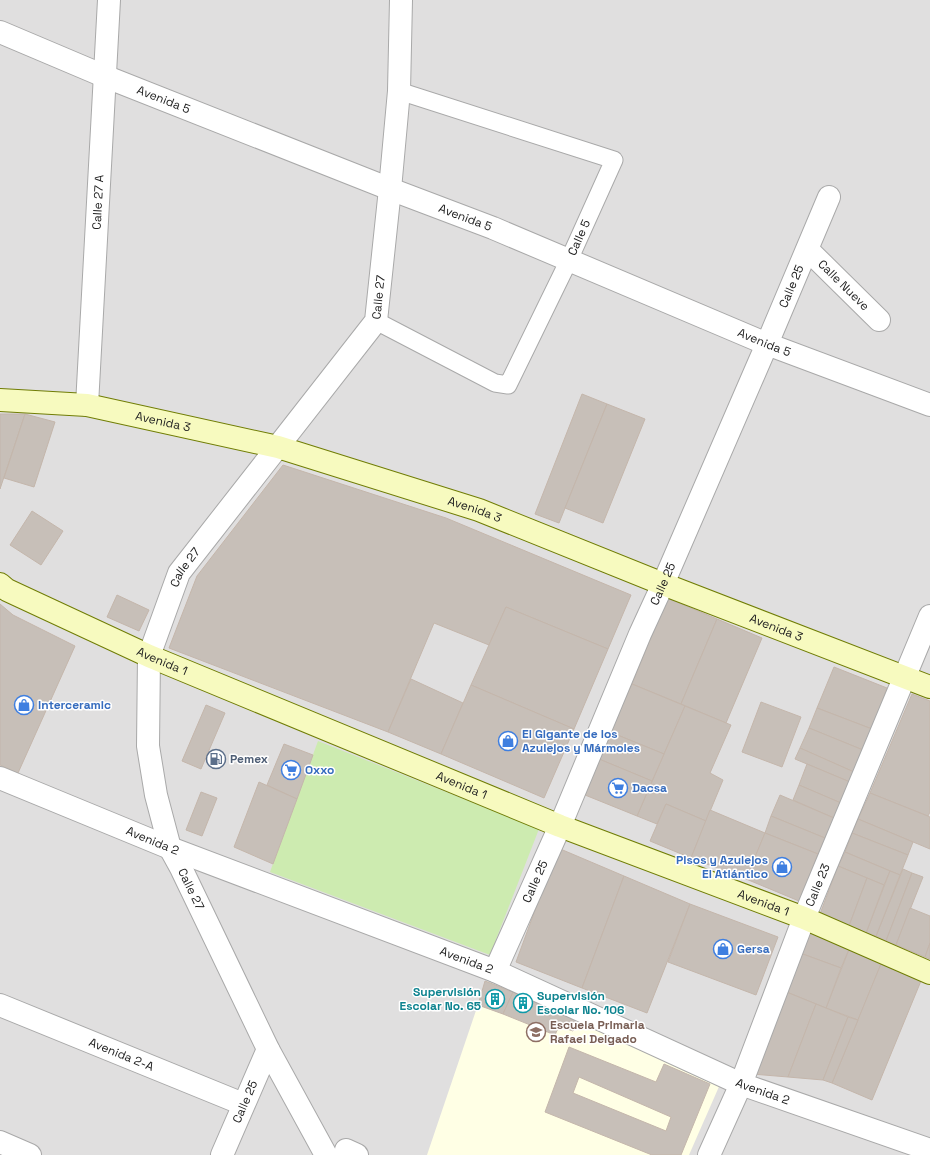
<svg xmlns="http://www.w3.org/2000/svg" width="930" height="1155" font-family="'Space Grotesk',sans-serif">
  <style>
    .residential { fill: #e0dfdf }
    .education { fill: #ffffe5 }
    .grass { fill: #cdebb0 }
    .building { fill: #c7bfb8; stroke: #c4b6ab; fill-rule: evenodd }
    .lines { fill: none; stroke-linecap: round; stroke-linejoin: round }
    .pedestrian-casing { stroke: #a9a9a9; stroke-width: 19 }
    .minor-casing { stroke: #a9a9a9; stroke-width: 24 }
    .secondary-casing { stroke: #707d05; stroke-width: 24 }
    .pedestrian { stroke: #fff; stroke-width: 17 }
    .minor { stroke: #fff; stroke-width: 22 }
    .secondary { stroke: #f7fabf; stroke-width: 22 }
    .labels { text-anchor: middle; stroke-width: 3; stroke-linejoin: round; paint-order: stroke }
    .street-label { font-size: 12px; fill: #222; stroke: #fff }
    .shop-label { font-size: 12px; font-weight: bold; fill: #366cbe; stroke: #fff; text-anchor: start }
    .service-label { font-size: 12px; font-weight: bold; fill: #4e5e75; stroke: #fff; text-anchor: start }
    .culture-label { font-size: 12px; font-weight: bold; fill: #0d838f; stroke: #fff; text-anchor: end }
    .education-label { font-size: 12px; font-weight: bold; fill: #785e54; stroke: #fff; text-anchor: start }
  </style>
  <rect width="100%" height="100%" fill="#f2efe9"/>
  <!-- residential -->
  <rect class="residential" x="0" y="0" width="930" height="1155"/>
  <!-- education -->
  <path class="education" d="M486 981 721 1082 689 1155H427Z"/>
  <!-- grass -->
  <path class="grass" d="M318 741 539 829 490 955 270 872Z"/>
  <!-- building -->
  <g class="building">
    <path d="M582 394 607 404 559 523 535 514Z"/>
    <path d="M607 404 645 419 603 523 565 508Z"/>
    <path d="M0 414H25L0 489Z"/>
    <path d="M25 414 55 422 34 487 4 478Z"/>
    <path d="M283 465 446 518 631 595 608 649 506 607 489 645 434 623 388 732 169 648 197 576Z"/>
    <path d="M32 511 63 531 41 565 10 545Z"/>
    <path d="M117 595 149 610 139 631 107 617Z"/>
    <path d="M667 598 717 619 681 704 632 684Z"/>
    <path d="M0 604 13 615 75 646 18 773 0 765Z"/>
    <path d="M506 607 608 649 574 729 471 685Z"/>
    <path d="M717 619 762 638 726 723 681 704Z"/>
    <path d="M834 667 887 688 872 729 817 708Z"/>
    <path d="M411 679 463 703 441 754 388 732Z"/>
    <path d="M632 684 685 706 664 754 610 732Z"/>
    <path d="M471 685 574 729 544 798 441 754Z"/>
    <path d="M912 694 930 701V812L928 816 870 793Z"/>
    <path d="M761 702 801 717 782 767 742 752Z"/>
    <path d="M206 705 225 713 201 769 182 761Z"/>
    <path d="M685 706 731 725 710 773 723 780 706 821 666 804 657 824 637 816Z"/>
    <path d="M817 708 872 729 863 750 809 728Z"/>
    <path d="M809 728 863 750 854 772 800 748Z"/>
    <path d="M610 732 664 754 652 781 599 759Z"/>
    <path d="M284 744 313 755 297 799 267 785Z"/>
    <path d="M800 748 854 772 850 782 795 759Z"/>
    <path d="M599 759 652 781 637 816 585 795Z"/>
    <path d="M807 764 850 782 841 803 799 785Z"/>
    <path d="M259 782 297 799 273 864 234 847Z"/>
    <path d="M799 785 841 803 834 818 793 800Z"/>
    <path d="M201 792 217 798 202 836 186 830Z"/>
    <path d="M870 793 930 817V849L858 819Z"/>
    <path d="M780 795 834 818 825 838 771 816Z"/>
    <path d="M666 804 706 821 691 858 650 841Z"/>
    <path d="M710 810 765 833 746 879 691 858Z"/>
    <path d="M771 816 825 838 818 854 765 833Z"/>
    <path d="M858 819 913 842 908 855 852 833Z"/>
    <path d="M765 833 818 854 799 901 746 879Z"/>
    <path d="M852 833 908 855 900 875 845 852Z"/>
    <path d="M558 848 624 876 582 988 516 962Z"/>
    <path d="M845 852 890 871 884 885 838 866Z"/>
    <path d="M838 866 867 878 849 926 820 914Z"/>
    <path d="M903 869 912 873 886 941 876 936Z"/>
    <path d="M890 871 900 875 876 936 866 933Z"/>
    <path d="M912 873 923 877 896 945 886 941Z"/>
    <path d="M624 876 690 904 647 1013 582 988Z"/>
    <path d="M867 878 884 885 866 933 849 926Z"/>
    <path d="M690 904 778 937 756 995 668 962Z"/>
    <path d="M910 908 930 916V943L925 957 896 945Z"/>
    <path d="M808 931 850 947 841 968 800 953Z"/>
    <path d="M930 943V959L925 957Z"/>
    <path d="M850 947 883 959 858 1020 826 1008Z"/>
    <path d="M800 953 841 968 826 1008 784 991Z"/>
    <path d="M883 959 923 976 872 1100 832 1083Z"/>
    <path d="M485 981 513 992 503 1014 478 1005Z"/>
    <path d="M784 991 816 1004 788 1077 752 1074Z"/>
    <path d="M513 992 577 1021 573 1031 559 1026 555 1035 503 1014Z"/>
    <path d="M816 1004 848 1017 823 1080 788 1077Z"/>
    <path d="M848 1017 858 1020 832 1083 823 1080Z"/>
    <path d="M569 1047 656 1082 664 1064 710 1084 681 1155H652L545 1112ZM579 1077 671 1117 666 1131 573 1093Z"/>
  </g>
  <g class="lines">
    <defs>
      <g id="pedestrian">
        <path id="s1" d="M376 321 495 383 508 385 569 260 614 160 399 91"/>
      </g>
      <g id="minor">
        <path id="s2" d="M0 32 104 76 390 189 493 228 767 344 930 405"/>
        <path id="s3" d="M808 250 879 320"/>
        <path id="s4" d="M87 405 109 0"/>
        <path id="s5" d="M0 778 170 848 495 971 741 1084 930 1150"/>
        <path id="s6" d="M495 971 560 826 640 634 663 584 767 344 829 197"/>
        <path id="s7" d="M0 1005 243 1104"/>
        <path d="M0 1142 30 1155"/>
        <path d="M346 1150 357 1155"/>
        <path id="s8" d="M222 1155 268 1049"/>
        <path id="s9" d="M326 1155 268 1049 181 868 170 848 156 795 148 746 149 656 179 573 376 321 390 189 399 91 401 0"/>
        <path id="s10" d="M709 1155 741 1084 804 918 930 616"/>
      </g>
      <g id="secondary">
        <path id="s11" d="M0 400 87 405 278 447 479 510 663 584 930 687"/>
        <path id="s12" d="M0 584 7 590 149 656 560 826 804 918 930 973"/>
      </g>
    </defs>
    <!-- pedestrian casing -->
    <use href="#pedestrian" class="pedestrian-casing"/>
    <!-- minor casing -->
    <use href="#minor" class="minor-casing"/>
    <!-- secondary casing -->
    <use href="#secondary" class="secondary-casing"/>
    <!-- pedestrian -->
    <use href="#pedestrian" class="pedestrian"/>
    <!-- minor -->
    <use href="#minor" class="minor"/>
    <!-- secondary -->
    <use href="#secondary" class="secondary"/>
  </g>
  <!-- icons -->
  <defs>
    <symbol id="shop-ring" viewBox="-11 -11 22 22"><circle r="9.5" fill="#fff" stroke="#3f7fe0" stroke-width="1.5"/><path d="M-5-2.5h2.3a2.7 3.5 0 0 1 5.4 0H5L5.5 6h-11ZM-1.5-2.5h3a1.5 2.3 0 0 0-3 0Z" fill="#3f7fe0"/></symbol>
    <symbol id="fuel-ring" viewBox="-11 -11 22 22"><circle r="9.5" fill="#fff" stroke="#5c6f8a" stroke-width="1.5"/><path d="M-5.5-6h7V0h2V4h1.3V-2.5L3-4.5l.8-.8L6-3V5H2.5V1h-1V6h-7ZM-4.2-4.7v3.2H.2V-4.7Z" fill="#5c6f8a"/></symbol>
    <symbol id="supermarket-ring" viewBox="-11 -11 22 22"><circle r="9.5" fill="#fff" stroke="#3f7fe0" stroke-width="1.5"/><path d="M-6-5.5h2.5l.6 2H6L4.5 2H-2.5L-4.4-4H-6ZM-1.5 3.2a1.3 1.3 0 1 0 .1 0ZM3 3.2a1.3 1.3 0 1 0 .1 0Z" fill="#3f7fe0"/></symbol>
    <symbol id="building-ring" viewBox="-11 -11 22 22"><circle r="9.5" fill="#fff" stroke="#0f9aa8" stroke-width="1.5"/><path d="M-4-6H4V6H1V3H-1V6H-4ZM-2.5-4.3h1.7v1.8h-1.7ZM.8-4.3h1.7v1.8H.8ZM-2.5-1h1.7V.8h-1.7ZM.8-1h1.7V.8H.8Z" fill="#0f9aa8"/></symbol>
    <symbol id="school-ring" viewBox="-11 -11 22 22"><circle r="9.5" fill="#fff" stroke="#8d6e63" stroke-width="1.5"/><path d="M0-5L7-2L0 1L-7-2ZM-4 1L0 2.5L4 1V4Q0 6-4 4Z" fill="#8d6e63"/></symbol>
  </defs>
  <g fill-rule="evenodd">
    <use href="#shop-ring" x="13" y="694" width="22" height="22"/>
    <use href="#shop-ring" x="497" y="730" width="22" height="22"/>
    <use href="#fuel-ring" x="205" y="748" width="22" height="22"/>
    <use href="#supermarket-ring" x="280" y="759" width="22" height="22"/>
    <use href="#supermarket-ring" x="607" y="777" width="22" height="22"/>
    <use href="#shop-ring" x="771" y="856" width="22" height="22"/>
    <use href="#shop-ring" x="712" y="938" width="22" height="22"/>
    <use href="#building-ring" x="484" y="988" width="22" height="22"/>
    <use href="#building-ring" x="512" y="992" width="22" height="22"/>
    <use href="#school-ring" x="525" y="1021" width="22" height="22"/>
  </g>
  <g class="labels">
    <!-- street labels -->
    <g class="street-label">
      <text dy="4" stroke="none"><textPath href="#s2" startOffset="177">Avenida 5</textPath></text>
      <text dy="4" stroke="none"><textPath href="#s4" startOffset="203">Calle 27 A</textPath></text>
      <text dy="4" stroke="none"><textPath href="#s2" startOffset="501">Avenida 5</textPath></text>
      <text dy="4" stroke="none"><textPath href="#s1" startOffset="311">Calle 5</textPath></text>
      <text dy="4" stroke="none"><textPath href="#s3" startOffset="50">Calle Nueve</textPath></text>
      <text dy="4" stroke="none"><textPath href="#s6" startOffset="746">Calle 25</textPath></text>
      <text dy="4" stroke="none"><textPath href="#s9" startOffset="971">Calle 27</textPath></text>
      <text dy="4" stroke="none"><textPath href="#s2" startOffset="825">Avenida 5</textPath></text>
      <text dy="4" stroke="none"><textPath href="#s11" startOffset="165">Avenida 3</textPath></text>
      <text dy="4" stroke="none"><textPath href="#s11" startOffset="489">Avenida 3</textPath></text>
      <text dy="4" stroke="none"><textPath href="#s9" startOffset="635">Calle 27</textPath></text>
      <text dy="4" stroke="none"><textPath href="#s6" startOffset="422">Calle 25</textPath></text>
      <text dy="4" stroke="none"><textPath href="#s11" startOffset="813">Avenida 3</textPath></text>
      <text dy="4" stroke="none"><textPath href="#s12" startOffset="180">Avenida 1</textPath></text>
      <text dy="4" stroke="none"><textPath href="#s12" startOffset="504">Avenida 1</textPath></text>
      <text dy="4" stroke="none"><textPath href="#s5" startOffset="165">Avenida 2</textPath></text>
      <text dy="4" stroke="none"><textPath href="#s6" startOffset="98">Calle 25</textPath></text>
      <text dy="4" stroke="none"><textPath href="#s10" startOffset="291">Calle 23</textPath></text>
      <text transform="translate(191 889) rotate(64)" y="4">Calle 27</text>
      <text dy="4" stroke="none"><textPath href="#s12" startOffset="828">Avenida 1</textPath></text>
      <text dy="4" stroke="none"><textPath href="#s5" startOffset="501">Avenida 2</textPath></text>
      <text dy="4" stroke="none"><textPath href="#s7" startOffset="131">Avenida 2-A</textPath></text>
      <text dy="4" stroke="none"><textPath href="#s5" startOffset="825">Avenida 2</textPath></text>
      <text dy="4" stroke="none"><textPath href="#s8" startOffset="58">Calle 25</textPath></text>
    </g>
    <!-- shop labels -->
    <g class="shop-label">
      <text x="38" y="709">Interceramic</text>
      <text x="522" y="738">El Gigante de los<tspan x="522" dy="14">Azulejos y Mármoles</tspan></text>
      <text x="305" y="774">Oxxo</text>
      <text x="632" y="792">Dacsa</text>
      <text x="768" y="864" text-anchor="end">Pisos y Azulejos<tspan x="768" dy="14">El Atlántico</tspan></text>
      <text x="737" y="953">Gersa</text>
    </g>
    <!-- service labels -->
    <g class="service-label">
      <text x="230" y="763">Pemex</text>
    </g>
    <!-- culture labels -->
    <g class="culture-label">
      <text x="481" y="996">Supervisión<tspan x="481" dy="14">Escolar No. 65</tspan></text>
      <text x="537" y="1000" text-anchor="start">Supervisión<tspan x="537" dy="14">Escolar No. 106</tspan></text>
    </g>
    <!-- education labels -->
    <g class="education-label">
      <text x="550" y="1029">Escuela Primaria<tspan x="550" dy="14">Rafael Delgado</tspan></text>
    </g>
  </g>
</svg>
